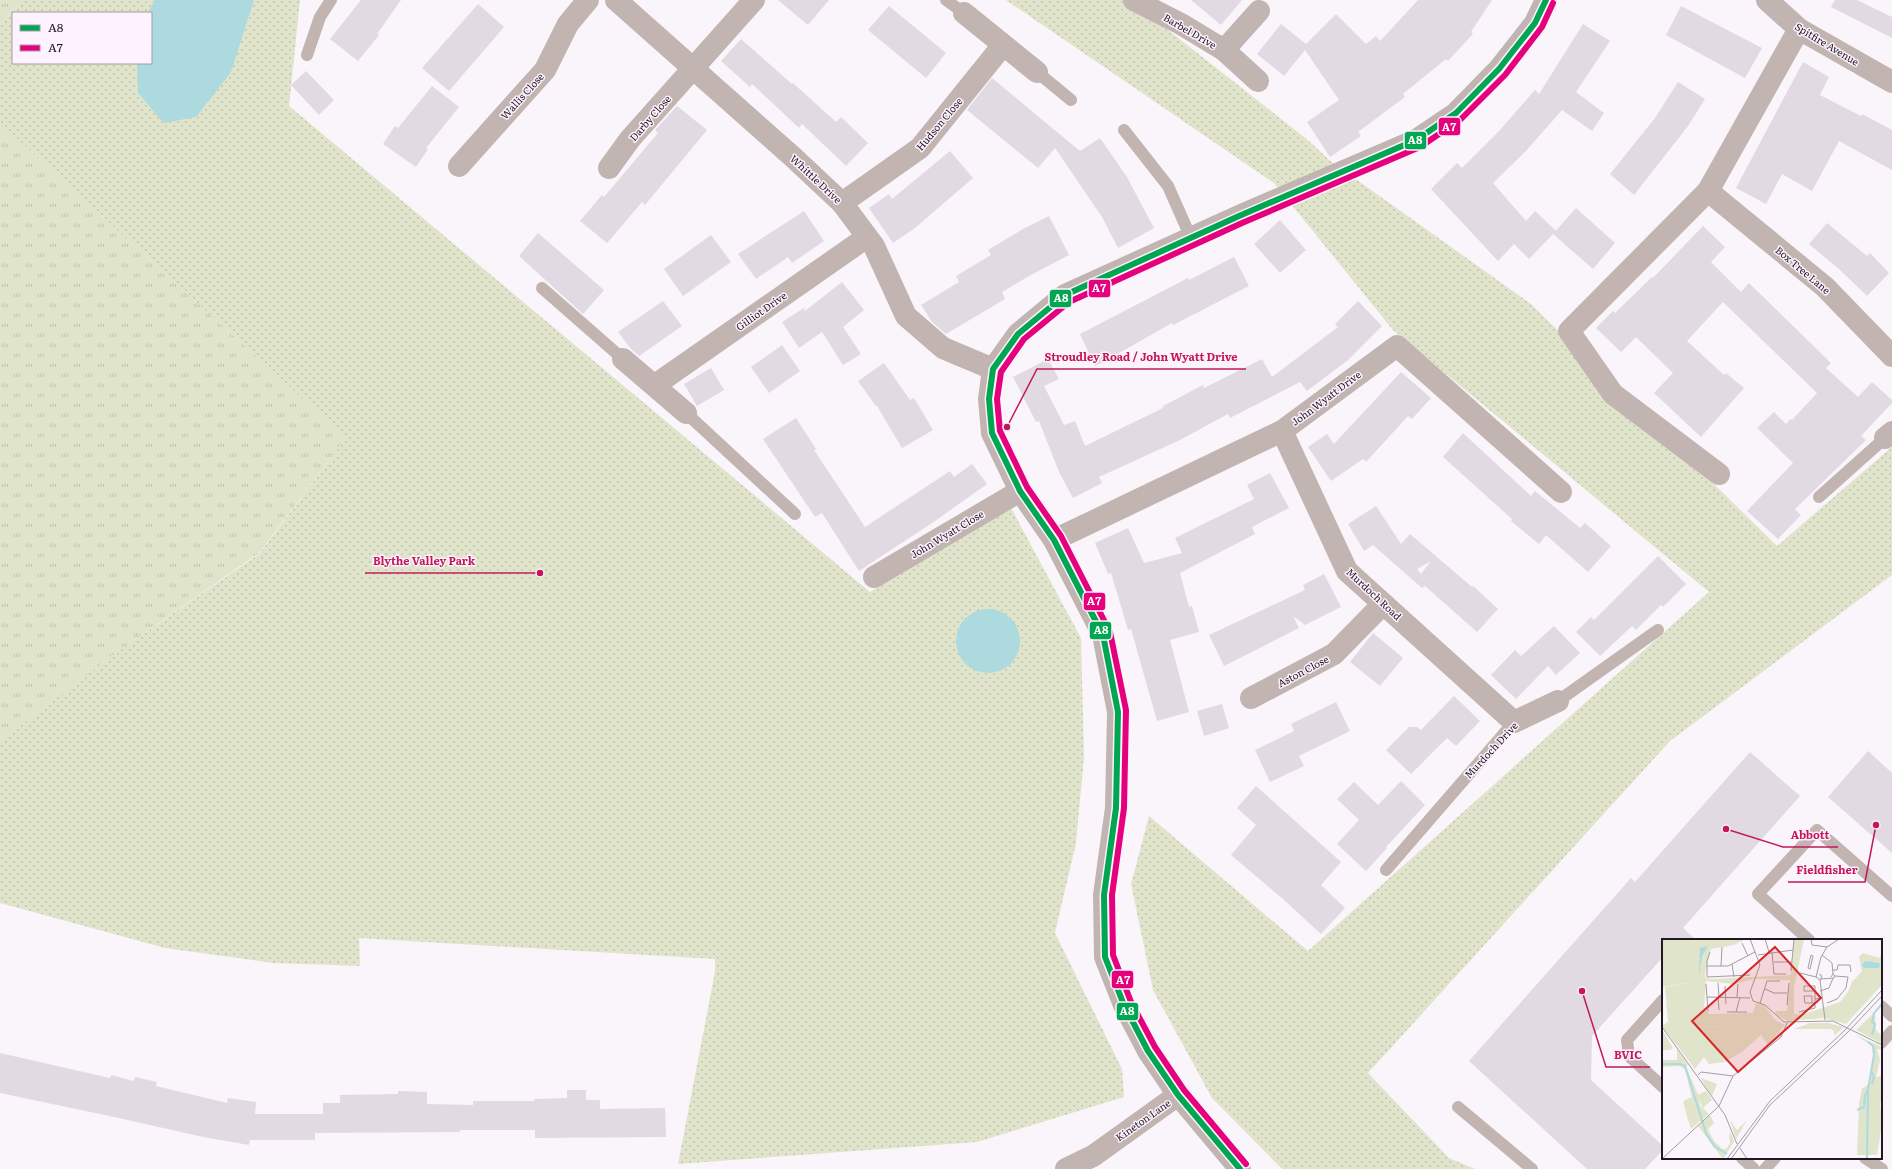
<svg xmlns="http://www.w3.org/2000/svg" width="1892" height="1169" font-family="Literata,serif">
  <style>
    .grass { fill: url(#grass-tufts) }
    .park { fill: url(#park-dots); fill-rule: evenodd }
    .water { fill: #acdadf }
    .building { fill: #e2dae2; fill-rule: evenodd }
    .lines { fill: none; stroke-linecap: round; stroke-linejoin: round }
    .service { stroke: #c2b4b1; stroke-width: 12 }
    .minor { stroke: #c2b4b1; stroke-width: 22 }
    .tertiary { stroke: #c2b4b1; stroke-width: 22 }
    .bus-1-casing { stroke: #fdf2fd; stroke-width: 9 }
    .bus-2-casing { stroke: #fdf2fd; stroke-width: 9 }
    .bus-1 { stroke: #00a651; stroke-width: 6 }
    .bus-2 { stroke: #e5007d; stroke-width: 6 }
    .labels { text-anchor: middle; stroke-width: 3; stroke-linejoin: round; paint-order: stroke }
    .street-label { font-size: 10px; fill: #221823; stroke: #fdf2fd }
    .inset-river { fill: none; stroke: #acdadf; stroke-width: 2 }
    .inset-road { fill: none; stroke: #a49da4; stroke-width: 1 }
    .view { fill: #d62828; fill-opacity: 0.15; stroke: #d62828; stroke-width: 2 }
    .inset-edge { fill: none; stroke: #221823; stroke-width: 2 }
    .leader { fill: none; stroke: #c2185b; stroke-width: 1.5 }
    .callout-dot { fill: #c2185b; stroke: #fdf2fd; stroke-width: 1.5 }
    .callout-label { font-size: 11px; text-anchor: middle; font-weight: bold; fill: #c2185b; stroke: #fdf2fd; stroke-width: 3; stroke-linejoin: round; paint-order: stroke }
    .line-badge { stroke: #fdf2fd; stroke-width: 1.5 }
    .badge-label { font-size: 11px; text-anchor: middle; font-weight: bold; fill: #fff }
  </style>
  <defs>
    <pattern id="grass-tufts" width="24" height="20" patternUnits="userSpaceOnUse"><rect width="24" height="20" fill="#e0e4cb"/><path d="M3 7l-1-3M5 7V3M7 7l1-3M15 17l-1-3M17 17v-4M19 17l1-3" fill="none" stroke="#c0c3ae"/></pattern>
    <pattern id="park-dots" width="8" height="8" patternUnits="userSpaceOnUse"><rect width="8" height="8" fill="#e0e4cb"/><path d="M2 2h.1M6 6h.1" fill="none" stroke="#c0c3ae" stroke-width="1.8" stroke-linecap="round"/></pattern>
  </defs>
  <rect width="100%" height="100%" fill="#faf5fa"/>
  <!-- grass -->
  <g class="grass">
    <path d="M0 0H22L0 25Z"/>
    <path d="M0 123 346 438 259 553 116 653 0 741Z"/>
  </g>
  <!-- park -->
  <g class="park">
    <path d="M22 0H300L289 106 870 592 1011 508 1081 638 1084 757 1076 843 1055 933 1122 1069 1124 1097 977 1142 678 1164 715 972V959L359 938 360 966 274 963 165 948 0 903V741L116 653 259 554 346 438 0 123V25ZM13 13H151V63H13Z"/>
    <path d="M1006 0H1130L1309 141 1329 160 1531 304 1777 546 1892 447V575L1670 741 1368 1073 1449 1158 1475 1169H1282L1212 1098 1153 990 1131 884 1149 816 1308 951 1709 592 1393 330 1274 183Z"/>
  </g>
  <!-- water -->
  <g class="water">
    <path d="M155 0H254L231 72 196 117 164 123 138 93 137 63H151V13H148Z"/>
    <circle cx="988" cy="641" r="32"/>
  </g>
  <!-- building -->
  <g class="building">
    <path d="M361 0H401L377 34 379 35 358 61 330 39Z"/>
    <path d="M778 0H829L808 25Z"/>
    <path d="M1191 0H1242L1221 25Z"/>
    <path d="M1418 0H1492L1471 32 1473 34 1448 61 1446 59 1403 94 1405 97 1358 132 1361 136 1330 157 1307 122 1339 100 1305 50 1284 76 1257 54 1281 24 1306 44 1336 14 1366 44 1376 36 1380 41Z"/>
    <path d="M1835 0H1857L1892 17V38L1831 7Z"/>
    <path d="M478 4 504 27 449 91 422 68Z"/>
    <path d="M889 6 946 53 926 78 868 30Z"/>
    <path d="M1681 6 1762 48 1745 78 1666 35Z"/>
    <path d="M1583 24 1610 41 1576 92 1604 113 1592 131 1562 110 1526 151 1493 183 1526 221 1535 211 1556 231 1529 259 1514 244 1498 261 1431 189 1457 163 1462 168 1500 130 1535 90 1539 94Z"/>
    <path d="M741 39 792 84 793 83 836 122 841 117 868 143 846 166 802 124 799 128 752 84 750 87 721 61Z"/>
    <path d="M1803 62 1829 77 1820 95 1861 116 1862 114 1892 130V170L1839 141 1812 191 1782 174 1766 204 1736 188Z"/>
    <path d="M306 71 334 100 319 115 291 85Z"/>
    <path d="M992 78 1080 151 1100 138 1127 177 1154 228 1118 248 1102 217 1055 148 1038 168 967 110Z"/>
    <path d="M1678 82 1705 99 1688 126 1634 195 1610 174 1655 118Z"/>
    <path d="M432 86 459 107 426 148 428 149 416 167 383 144 395 126 398 128Z"/>
    <path d="M677 106 707 130 645 205 642 202 607 243 580 221 602 195 604 197 658 133 655 130Z"/>
    <path d="M950 151 973 178 915 228 893 243 869 208 889 194 892 199Z"/>
    <path d="M1576 208 1615 243 1593 269 1553 234Z"/>
    <path d="M804 211 824 241 792 263 788 257 756 279 738 254Z"/>
    <path d="M1049 216 1069 255 1029 276 1002 292 1005 299 946 334 932 322 921 305 959 282 956 276 991 255 988 250 1023 229Z"/>
    <path d="M1280 220 1306 250 1280 273 1254 244Z"/>
    <path d="M1827 223 1867 256 1870 253 1889 273 1867 296 1839 269 1809 244Z"/>
    <path d="M1703 226 1725 247 1711 262 1741 292 1749 283 1831 363 1826 368 1858 397 1872 382 1892 400V403L1861 436 1866 440 1795 509 1801 515 1778 539 1747 511 1793 463 1757 428 1774 412 1786 424 1790 419 1792 420 1817 393 1723 302 1687 341 1724 375 1726 373 1744 388 1701 437 1654 393 1673 373 1636 337 1621 352 1596 328 1613 311 1615 313 1652 277 1653 278Z"/>
    <path d="M538 233 604 290 583 314 519 256Z"/>
    <path d="M711 235 731 262 683 296 664 269Z"/>
    <path d="M1234 257 1249 286 1173 325 1172 323 1114 356V357L1095 366 1080 334 1188 278 1189 280Z"/>
    <path d="M842 282 864 310 843 327 861 354 843 365 822 332 799 348 782 322 804 308 805 311Z"/>
    <path d="M663 301 682 326 639 356 631 349 618 332Z"/>
    <path d="M1358 301 1382 326 1348 360 1307 391 1300 382 1230 418 1228 414 1180 440 1099 477 1102 483 1073 498 1059 472 1039 421 1036 422 1013 377 1048 359 1059 379 1044 386 1064 425 1075 421 1085 446 1163 408V406L1203 385 1204 388 1262 359 1272 377 1338 327 1335 324Z"/>
    <path d="M782 345 800 371 769 393 751 367Z"/>
    <path d="M884 363 910 400 914 398 933 430 902 448 877 406H876L858 381Z"/>
    <path d="M711 368 724 390 697 406 684 384Z"/>
    <path d="M1401 372 1431 398 1412 419 1408 416 1366 462 1363 459 1331 481 1308 447 1327 434 1334 444Z"/>
    <path d="M796 418 816 449 814 450 865 527 950 471 954 477 972 464 987 484 935 521 859 571 822 513 815 517 763 439Z"/>
    <path d="M1463 433 1531 496 1535 491 1580 528 1585 523 1611 546 1588 572 1546 535 1539 544 1511 521 1512 519 1443 457Z"/>
    <path d="M1270 473 1289 508 1252 527 1255 534 1180 573 1189 607 1192 606 1199 632 1170 640 1189 712 1157 721 1131 629 1128 630 1111 573 1108 574 1095 543 1128 528 1144 563 1182 553 1175 538 1254 499 1247 485Z"/>
    <path d="M1376 506 1401 544 1410 534 1472 587 1473 586 1498 609 1477 632 1425 586 1422 588 1373 545 1364 551 1348 524ZM1431 561 1421 574 1417 569Z"/>
    <path d="M1658 556 1686 584 1663 607 1661 605 1636 630 1632 626 1600 656 1576 632 1591 617 1594 620Z"/>
    <path d="M1324 574 1341 607 1305 625 1293 616 1299 628 1224 666 1209 635 1305 590 1303 585Z"/>
    <path d="M1554 626 1580 653 1556 675 1548 666 1516 699 1491 675 1515 650 1521 656Z"/>
    <path d="M1373 633 1403 658 1380 686 1350 662Z"/>
    <path d="M1454 696 1480 721 1456 746 1447 738 1411 774 1386 750 1409 727H1417L1421 730Z"/>
    <path d="M1336 702 1350 731 1299 756 1304 766 1270 782 1255 750 1294 731 1291 724Z"/>
    <path d="M1222 704 1229 728 1204 736 1197 711Z"/>
    <path d="M1868 751 1892 773V853L1828 797Z"/>
    <path d="M1750 752 1800 796 1683 928 1696 940H1663V957L1592 1036 1591 1080 1663 1146V1150L1645 1169H1587L1469 1061 1631 878 1635 882Z"/>
    <path d="M1401 781 1425 805 1386 847 1387 848 1366 871 1337 844 1359 820 1337 799 1354 782 1378 805Z"/>
    <path d="M1256 786 1341 862 1321 885 1345 908 1321 934 1283 899 1231 855 1256 825 1237 808Z"/>
    <path d="M0 1053 110 1078 111 1075 134 1081 135 1077 157 1082 156 1086 227 1103 228 1098 256 1102 255 1114H323V1103H340V1095L398 1094V1091L427 1092V1104L473 1105V1101H534V1099L567 1098V1090H586V1100H600V1109L665 1108 666 1137 535 1138V1130H460V1132L315 1133V1140H250L249 1145 203 1137 119 1118 0 1093Z"/>
  </g>
  <g class="lines">
    <!-- service -->
    <g class="service">
      <path d="M946 0 964 13"/>
      <path d="M307 55 320 17 331 0"/>
      <path d="M1037 72 1071 100"/>
      <path d="M1124 130 1168 186 1191 238"/>
      <path d="M542 288 623 359"/>
      <path d="M686 413 795 514"/>
      <path d="M1819 497 1885 438"/>
      <path d="M1558 701 1658 630"/>
      <path d="M1386 870 1514 722"/>
      <path d="M1809 940 1758 894 1817 830 1892 896"/>
      <path d="M1663 1000 1627 1040 1629 1056 1663 1087"/>
      <path d="M1881 1006 1892 1016"/>
      <path d="M1881 1043 1892 1031"/>
      <path d="M1458 1107 1532 1169"/>
      <path d="M1742 1158 1754 1169"/>
      <path d="M1865 1158 1882 1169"/>
      <path d="M1765 1169 1775 1158"/>
    </g>
    <!-- minor -->
    <g class="minor">
      <path d="M616 0 794 158 842 203 874 246 906 316 943 348 993 369"/>
      <path d="M1134 0 1181 24 1224 50 1258 81"/>
      <path d="M1767 0 1799 29 1892 82"/>
      <path d="M964 13 1037 72"/>
      <path d="M1224 50 1259 11"/>
      <path d="M459 166 545 70 568 24 588 0"/>
      <path d="M609 168 630 139 754 0"/>
      <path d="M1708 191 1825 287 1892 356"/>
      <path d="M842 203 920 148 1003 45"/>
      <path d="M623 359 686 413"/>
      <path d="M655 385 867 237"/>
      <path d="M1282 431 1347 571 1514 722 1558 701"/>
      <path d="M1885 438 1892 432"/>
      <path d="M1719 474 1613 394 1569 331 1708 191 1799 29"/>
      <path d="M1054 540 1282 431 1397 346 1561 492"/>
      <path d="M874 577 1020 491"/>
      <path d="M1251 698 1334 654 1383 604"/>
      <path d="M1178 1095 1148 1051 1124 1005 1105 957 1104 895 1116 808 1118 712 1103 635 1054 540 1020 491 992 433 989 399 993 369 1018 334 1065 295 1239 216 1416 140 1456 113 1499 69 1535 23 1546 0"/>
    </g>
    <!-- tertiary -->
    <path class="tertiary" d="M1066 1169 1093 1156 1178 1095 1240 1169"/>
    <defs>
      <path id="bus-1" d="M1240 1169 1178 1095 1148 1051 1124 1005 1105 957 1104 895 1116 808 1118 712 1103 635 1054 540 1020 491 992 433 989 399 993 369 1018 334 1065 295 1239 216 1416 140 1456 113 1499 69 1535 23 1546 0"/>
      <path id="bus-2" d="M1246 1164 1184 1090 1155 1047 1131 1002 1113 955 1112 895 1124 808 1126 710 1110 632 1061 536 1027 487 1000 431 997 399 1001 372 1024 339 1069 302 1242 223 1420 147 1461 119 1505 75 1542 27 1553 3"/>
    </defs>
    <!-- bus-1 casing -->
    <use href="#bus-1" class="bus-1-casing"/>
    <!-- bus-2 casing -->
    <use href="#bus-2" class="bus-2-casing"/>
    <!-- bus-1 -->
    <use href="#bus-1" class="bus-1"/>
    <!-- bus-2 -->
    <use href="#bus-2" class="bus-2"/>
  </g>
  <g class="labels">
    <!-- street labels -->
    <g class="street-label">
      <text transform="translate(1190 31) rotate(30)" y="4">Barbel Drive</text>
      <text transform="translate(1827 44) rotate(31)" y="4">Spitfire Avenue</text>
      <text transform="translate(522 96) rotate(-48)" y="4">Wallis Close</text>
      <text transform="translate(650 118) rotate(-49)" y="4">Darby Close</text>
      <text transform="translate(939 124) rotate(-50)" y="4">Hudson Close</text>
      <text transform="translate(816 179) rotate(43)" y="4">Whittle Drive</text>
      <text transform="translate(1803 270) rotate(40)" y="4">Box Tree Lane</text>
      <text transform="translate(761 311) rotate(-35)" y="4">Gilliot Drive</text>
      <text transform="translate(1326 398) rotate(-37)" y="4">John Wyatt Drive</text>
      <text transform="translate(947 534) rotate(-31)" y="4">John Wyatt Close</text>
      <text transform="translate(1374 594) rotate(43)" y="4">Murdoch Road</text>
      <text transform="translate(1303 671) rotate(-28)" y="4">Aston Close</text>
      <text transform="translate(1491 750) rotate(-47)" y="4">Murdoch Drive</text>
      <text transform="translate(1143 1120) rotate(-35)" y="4">Kineton Lane</text>
    </g>
  </g>
  <!-- overview -->
  <g transform="translate(1662 939)">
    <rect width="220" height="220" fill="#faf5fa"/>
    <path d="M31 43V87L63 88V96L61 121 63 123 47 125 42 118 33 130 0 87 6 83 3 48ZM0 91 11 109 8 111H0ZM44 152 50 161 41 169 35 156Z" fill="#e0e4cb"/>
    <path d="M213 73 214 91 220 97V105L194 91ZM148 84H166L182 88 172 97V92L168 90H132ZM191 95 220 108V111L215 110 218 121 214 138 220 137V162L218 164 220 185 215 216H195L197 165 200 149 205 147 209 139 212 116 211 107ZM15 110 26 126 24 127 37 158 38 166 47 175 29 190 26 181 32 185 36 182 23 131 18 127 0 128V121H15ZM39 139 55 145 50 157 46 152ZM48 176 52 184 46 190 52 202 60 210H64L68 204 67 194 70 196 72 203 61 220 36 187ZM68 181 75 191 85 181 74 200Z" fill="#e0e4cb"/>
    <path d="M0 0H84L72 6 49 10 43 34V39L48 40 129 36 132 0H142L132 49V75L139 76 178 63 186 53 190 43 200 32 197 18 201 14 217 19 220 15V46L184 85 162 79 126 82 114 76 113 72H125L128 41 93 40 71 45 44 42 42 68 47 75 91 74 94 64 103 67 113 81 123 86 106 106 99 96 80 113 63 123 59 115 63 88 31 87V43L0 48ZM30 158 36 182 32 185 26 181 21 162Z" fill="#e0e4cb"/>
    <path d="M46 7 40 17 37 37 38 9ZM203 22 218 24 217 29H202L200 26Z" fill="#acdadf"/>
    <path class="inset-river" d="M210 96 213 85 210 83 212 74 220 65M0 125H18L23 127 44 194 52 207 65 215M210 133 212 138 210 145M195 171 202 168 203 156 206 151M205 220 206 150 212 116 211 107 206 103"/>
    <path class="inset-road" d="M88 0 98 26 88 53 91 62 103 66 122 83 171 82 220 106M103 0 107 13M149 0 150 6 165 8M80 4 86 17M48 13 45 22V38L88 36M110 13 112 35H124M96 16 131 11M149 16 151 17 148 30 146 29ZM160 16 170 24 171 35M112 23H130M70 25 72 38M45 27H66L93 13M59 27 60 8M171 31H175L176 26H188L189 33M129 32 132 0M138 34 154 38M157 35 160 37 158 41 163 81M159 40 172 39 173 37 171 35 169 38M158 41 154 38 159 18 165 8 177 0M56 44 57 58M44 45 46 72M63 47 64 65M103 50 112 54H125M153 52H142V47H153V60L159 59M158 52 167 49 171 39M45 58 88 59M56 58 57 71M75 58 76 45M98 64 105 42H118M150 64V57H142L143 64H153M165 64 175 60 184 49 186 38 173 37M125 66 127 44M65 73H85M74 73 78 58M137 73 153 69V60M0 88 63 176 75 205M36 136 39 133 71 137 119 98 125 84M78 209 85 220M0 220 57 167 71 137M65 220 108 162 183 91 220 51M69 220 108 166 186 93 220 57"/>
    <path class="view" d="M113 8 159 59 76 133 30 82Z"/>
    <rect width="220" height="220" class="inset-edge"/>
  </g>
  <!-- callouts -->
  <path class="leader" d="M1007 427L1037 369H1246M540 573L483 573H365M1726 829L1783 847H1838M1876 825L1865 882H1788M1582 991L1606 1067H1650"/>
  <g class="callout-dot">
    <circle cx="1007" cy="427" r="4"/>
    <circle cx="540" cy="573" r="4"/>
    <circle cx="1726" cy="829" r="4"/>
    <circle cx="1876" cy="825" r="4"/>
    <circle cx="1582" cy="991" r="4"/>
  </g>
  <g class="callout-label">
    <text x="1141" y="361">Stroudley Road / John Wyatt Drive</text>
    <text x="424" y="565">Blythe Valley Park</text>
    <text x="1810" y="839">Abbott</text>
    <text x="1827" y="874">Fieldfisher</text>
    <text x="1628" y="1059">BVIC</text>
  </g>
  <g class="line-badge">
    <rect x="1438" y="117" width="23" height="19" rx="4" fill="#e5007d"/>
    <rect x="1404" y="131" width="23" height="19" rx="4" fill="#00a651"/>
    <rect x="1088" y="279" width="23" height="19" rx="4" fill="#e5007d"/>
    <rect x="1049" y="289" width="23" height="19" rx="4" fill="#00a651"/>
    <rect x="1083" y="592" width="23" height="19" rx="4" fill="#e5007d"/>
    <rect x="1089" y="621" width="23" height="19" rx="4" fill="#00a651"/>
    <rect x="1111" y="970" width="23" height="19" rx="4" fill="#e5007d"/>
    <rect x="1116" y="1002" width="23" height="19" rx="4" fill="#00a651"/>
  </g>
  <g class="badge-label">
    <text x="1449" y="131">A7</text>
    <text x="1415" y="144">A8</text>
    <text x="1099" y="292">A7</text>
    <text x="1061" y="302">A8</text>
    <text x="1094" y="605">A7</text>
    <text x="1101" y="634">A8</text>
    <text x="1123" y="984">A7</text>
    <text x="1127" y="1015">A8</text>
  </g>
  <!-- legend -->
  <rect x="12" y="12" width="140" height="52" fill="#fdf2fd" stroke="#a59ba6"/>
  <rect x="20" y="25" width="20" height="6" fill="#00a651" stroke="#a59ba6"/>
  <text x="48" y="32" font-size="12" fill="#221823">A8</text>
  <rect x="20" y="45" width="20" height="6" fill="#e5007d" stroke="#a59ba6"/>
  <text x="48" y="52" font-size="12" fill="#221823">A7</text>
</svg>
